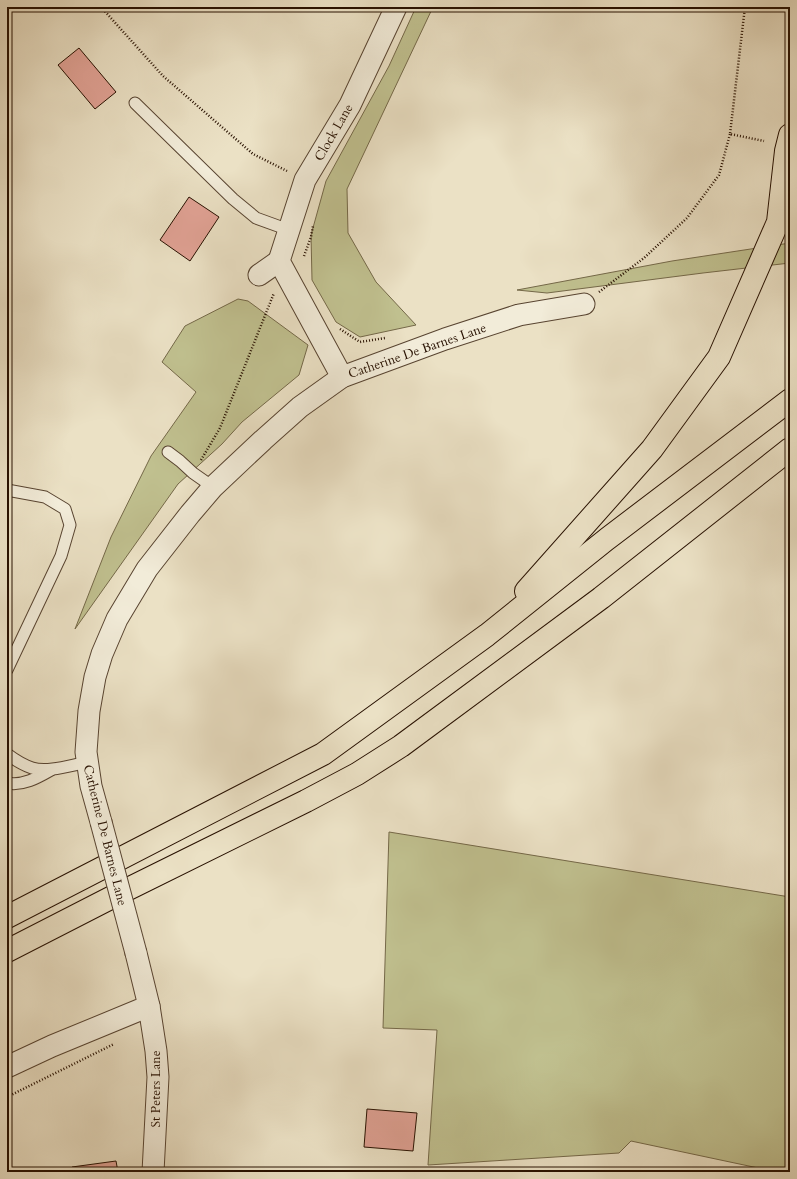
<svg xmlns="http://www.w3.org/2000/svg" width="797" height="1179" font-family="Cardo,serif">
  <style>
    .green { fill: #c0c08f; stroke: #746848 }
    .building { fill: #e1a295; stroke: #271000 }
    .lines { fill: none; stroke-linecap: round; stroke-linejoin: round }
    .lane-casing { stroke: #584431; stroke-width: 13 }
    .street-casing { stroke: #584431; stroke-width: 23 }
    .highway-casing { stroke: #271000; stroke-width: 24 }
    .path { stroke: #271000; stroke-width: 2.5; stroke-dasharray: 1 2; stroke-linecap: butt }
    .lane { stroke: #f2ecd9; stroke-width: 11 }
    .street { stroke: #f2ecd9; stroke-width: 21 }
    .highway { stroke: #ebe1c5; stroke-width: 22 }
    .street-bridge-casing { stroke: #584431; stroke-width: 23; stroke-linecap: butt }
    .street-bridge { stroke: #f2ecd9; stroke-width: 21 }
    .labels { text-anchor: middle; stroke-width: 3; stroke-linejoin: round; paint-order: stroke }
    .street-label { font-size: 13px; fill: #271000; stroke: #f2ecd9 }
  </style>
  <rect width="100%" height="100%" fill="#ebe1c5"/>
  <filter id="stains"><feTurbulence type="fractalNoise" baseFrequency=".005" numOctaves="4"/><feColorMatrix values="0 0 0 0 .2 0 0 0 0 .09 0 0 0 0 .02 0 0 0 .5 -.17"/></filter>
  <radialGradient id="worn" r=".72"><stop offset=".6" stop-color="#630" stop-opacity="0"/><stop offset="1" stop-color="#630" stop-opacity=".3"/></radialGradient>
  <!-- green -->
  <g class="green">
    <path d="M416 7H433L347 189 348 233 376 282 416 325 360 337 336 322 312 280 311 235 326 181 389 66Z"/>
    <path d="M790 243V263L703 273 547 293 517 290 672 261Z"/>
    <path d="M238 299 248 301 308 345 299 375 242 422 222 444 178 484 75 629 111 537 151 456 196 392 162 362 185 326Z"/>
    <path d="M389 832 790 897V1172H777L631 1141 619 1153 428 1165 437 1030 383 1028Z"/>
  </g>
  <!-- building -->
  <g class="building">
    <path d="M79 48 116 92 95 109 58 65Z"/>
    <path d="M189 197 219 217 190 261 160 240Z"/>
    <path d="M367 1109 417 1113 413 1151 364 1147Z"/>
    <path d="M116 1161 118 1172H72V1167Z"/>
    <rect x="7" y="1170" width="21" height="2"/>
  </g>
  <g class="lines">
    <defs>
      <g id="lane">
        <path d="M135 103 233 199 256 218 289 230"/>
        <path d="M168 452 180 461 193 473 213 487"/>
        <path d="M7 490 45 497 65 509 70 525 61 556 7 670"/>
        <path d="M7 754C15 760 23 765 32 768 48 773 71 765 88 762"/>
        <path d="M7 783C23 786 37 778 51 770"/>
      </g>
      <g id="street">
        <path d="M259 275 279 261"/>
        <path d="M342 377 279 261 305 180 350 105 396 7"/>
        <path d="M101 822 91 786 86 752 89 711 95 677 102 654 117 619 147 569 190 514 213 487 263 440 300 407 342 377 445 339 519 315 584 304"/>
        <path d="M149 1006 156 1051 158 1077 153 1172"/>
        <path d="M7 1067 52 1046 149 1006 136 953"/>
      </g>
      <g id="highway">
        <path d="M526 591 652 449 719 357 778 222 786 151 790 135"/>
        <path d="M7 917 323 754 487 635 607 539 790 400"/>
        <path d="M7 951 128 889 306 801 357 774 401 746 601 598 790 449"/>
      </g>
    </defs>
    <!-- lane casing -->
    <use href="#lane" class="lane-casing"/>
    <!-- street casing -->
    <use href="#street" class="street-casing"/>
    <!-- highway casing -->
    <use href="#highway" class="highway-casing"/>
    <!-- path -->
    <g class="path">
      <path d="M101 7 163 76 253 154 287 171"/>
      <path d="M745 7 730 134 764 141"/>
      <path d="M304 256 311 237 313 226"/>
      <path d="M599 292 644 258 687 218 719 175 730 134"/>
      <path d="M340 329 360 342 385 338"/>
      <path d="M201 460 220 428 274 293"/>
      <path d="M7 1097 114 1044"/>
    </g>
    <!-- lane -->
    <use href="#lane" class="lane"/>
    <!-- street -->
    <use href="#street" class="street"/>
    <!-- highway -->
    <use href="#highway" class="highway"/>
    <defs>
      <path id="street-bridge" d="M101 822 136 953"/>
    </defs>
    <!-- street-bridge casing -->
    <use href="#street-bridge" class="street-bridge-casing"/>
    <!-- street-bridge -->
    <use href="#street-bridge" class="street-bridge"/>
  </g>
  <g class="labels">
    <!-- street labels -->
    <g class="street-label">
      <text transform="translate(333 132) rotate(-60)" y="5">Clock Lane</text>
      <text transform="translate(417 350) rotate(-19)" y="5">Catherine De Barnes Lane</text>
      <text transform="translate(106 835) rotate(76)" y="5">Catherine De Barnes Lane</text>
      <text transform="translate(155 1089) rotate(-90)" y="5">St Peters Lane</text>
    </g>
  </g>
  <!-- margin -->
  <rect width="797" height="1179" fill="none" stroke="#ebe1c5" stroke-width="24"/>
  <rect x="8" y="8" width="781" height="1163" fill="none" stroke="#271000" stroke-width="2"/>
  <rect x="12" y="12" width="773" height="1155" fill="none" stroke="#271000"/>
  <rect width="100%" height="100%" filter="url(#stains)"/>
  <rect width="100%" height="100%" fill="url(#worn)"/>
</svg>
